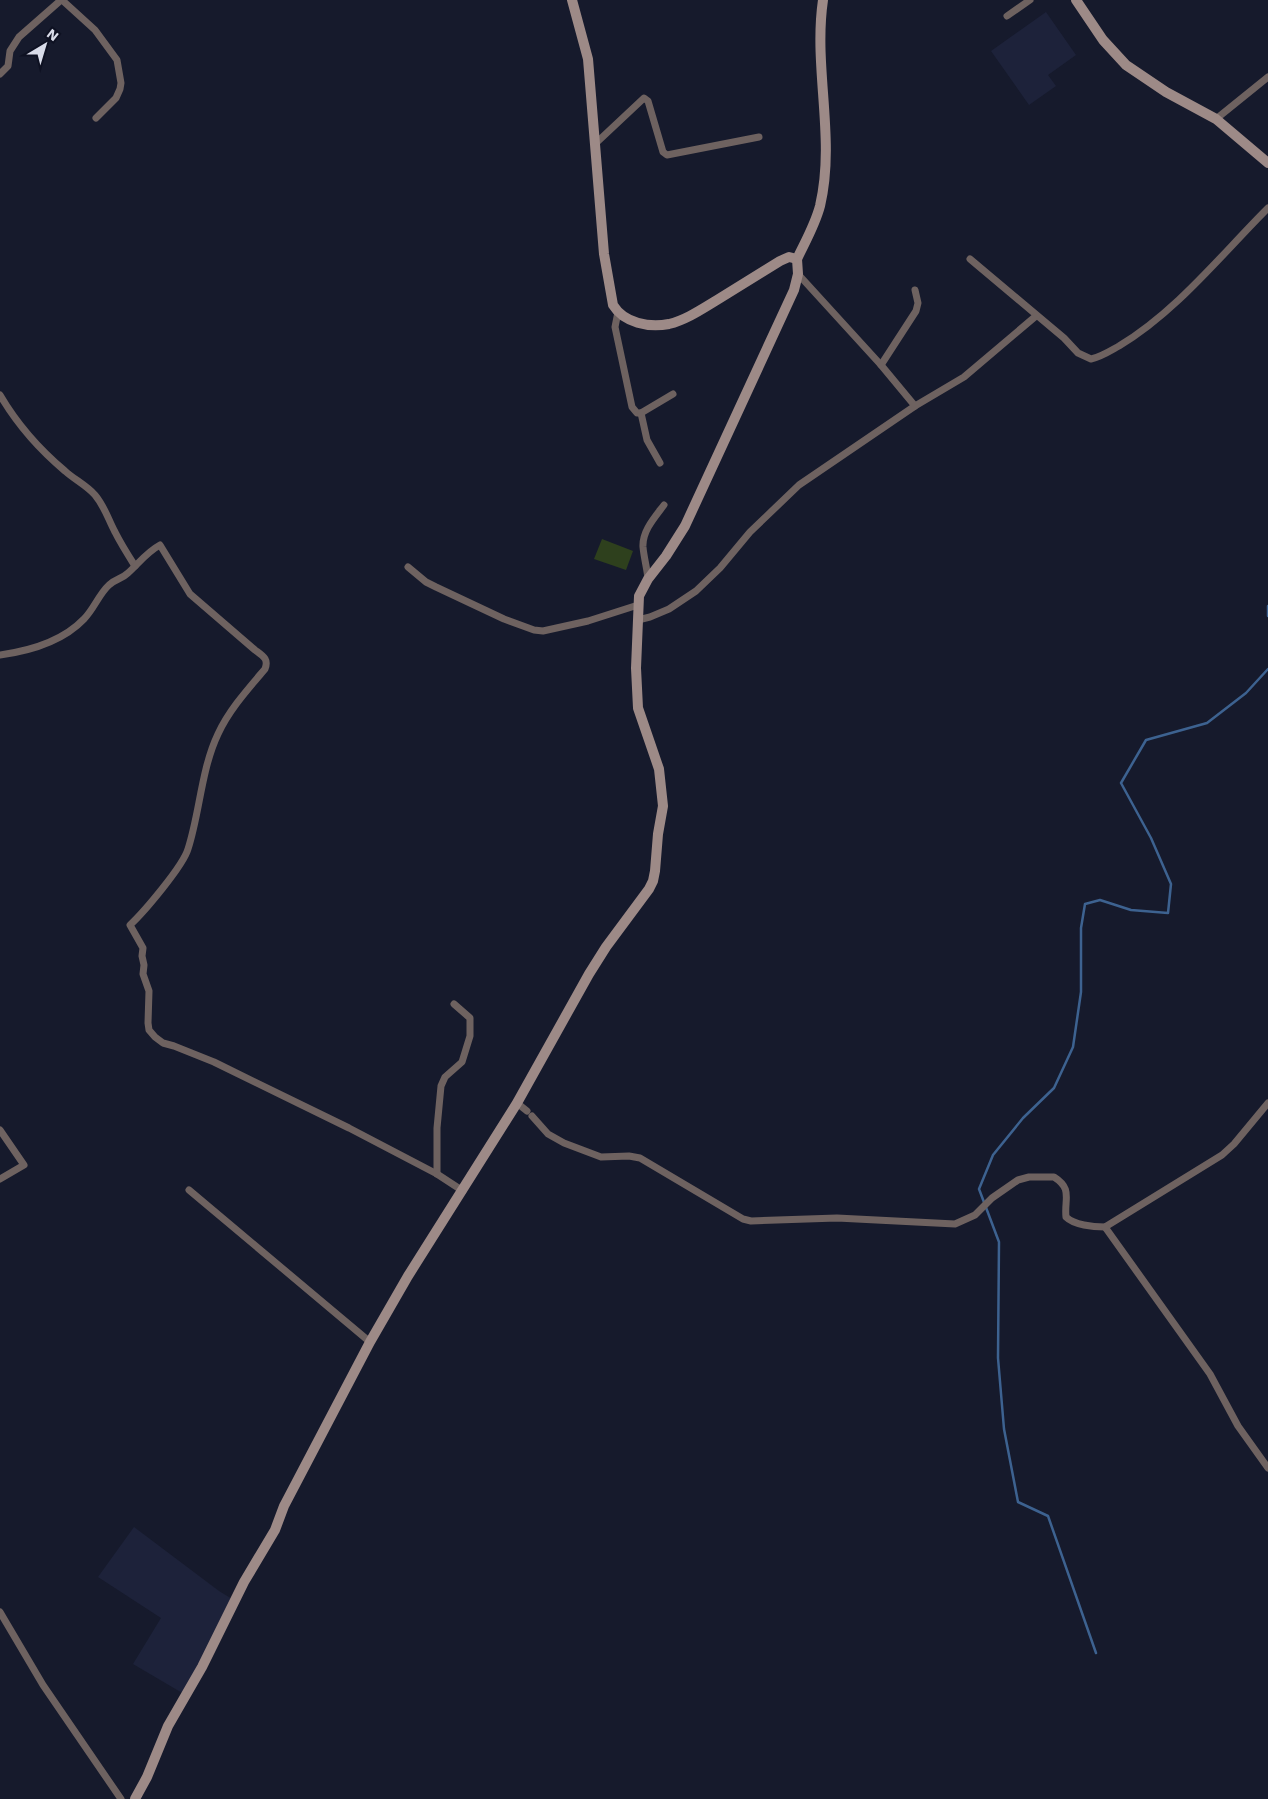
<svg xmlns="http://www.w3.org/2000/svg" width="1268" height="1799" font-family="'Work Sans',sans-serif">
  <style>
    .built { fill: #1d223a }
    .green { fill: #2e401d }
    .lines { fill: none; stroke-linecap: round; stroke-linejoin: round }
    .stream { stroke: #3d6290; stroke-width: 2.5 }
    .street { stroke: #6e6260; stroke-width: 7 }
    .secondary { stroke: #9d8a87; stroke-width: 10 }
  </style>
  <rect width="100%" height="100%" fill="#161a2c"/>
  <!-- built -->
  <g class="built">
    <path d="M1046 12 1076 55 1048 75 1056 86 1029 105 991 51Z"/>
    <path d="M134 1527 219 1591 232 1599 184 1694 133 1664 161 1618 98 1577Z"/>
  </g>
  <!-- green -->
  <path class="green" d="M602 539 633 551 626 570 594 559Z"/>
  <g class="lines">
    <!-- stream -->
    <g class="stream">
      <path d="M1268 606V616"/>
      <path d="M1096 1653 1048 1516 1018 1502 1004 1429 998 1358 999 1242 979 1189 993 1155 1023 1118 1054 1088 1073 1047 1081 992V928L1085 904 1100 900 1131 910 1168 913 1171 884 1151 838 1121 783 1146 740 1207 723 1246 693 1268 669"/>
    </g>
    <!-- street -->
    <g class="street">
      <path d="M62 0 95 30 117 60 121 83 120 89 116 98 96 118"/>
      <path d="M1007 16 1030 0"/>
      <path d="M0 74 8 66 10 51 19 37 61 0"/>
      <path d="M1216 119 1268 77"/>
      <path d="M595 144 644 98 648 101 663 152 667 155 759 137"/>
      <path d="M970 259 1064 338 1078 353 1091 359C1101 357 1110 351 1119 346 1176 312 1221 255 1268 208"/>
      <path d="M798 274 881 365 915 406"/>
      <path d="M618 312 615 327 632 407 637 413H641L673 394"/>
      <path d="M881 365 916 311 918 303 915 290"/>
      <path d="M0 395C17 424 40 450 65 471 75 480 86 485 95 495 105 507 108 519 115 532 121 544 128 555 135 566"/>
      <path d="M641 413 647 440 660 463"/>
      <path d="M408 567 426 582 436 587 504 619 534 630 543 631 588 621 638 605"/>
      <path d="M648 579C647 568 644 558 643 547 642 531 655 517 664 505"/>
      <path d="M638 620 650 617 669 609 696 591 720 568 750 532 799 485 915 406 964 377 1036 316"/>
      <path d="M0 655C29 651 63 641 84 619 94 609 99 594 109 585 115 579 122 579 128 573 139 563 147 552 160 545L190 594 255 650C263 656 269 659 265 669 248 689 229 710 218 734 201 770 200 812 188 849 183 866 144 912 130 925L143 948 142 956 144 965 143 974 149 991 148 1023 149 1030 155 1037 163 1043 174 1046 214 1062 349 1128 437 1174 463 1191"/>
      <path d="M517 1103 527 1111"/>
      <path d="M532 1116 548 1134 564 1143 601 1157 629 1156 640 1158 743 1219 751 1221 837 1218 955 1224 975 1215 992 1198 1018 1180 1029 1177H1054C1073 1189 1064 1199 1066 1217 1074 1225 1093 1227 1105 1227L1222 1155 1234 1144 1268 1103"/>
      <path d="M0 1130 24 1165 0 1179"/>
      <path d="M437 1174V1128L441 1086 445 1077 462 1062 470 1036V1018L454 1004"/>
      <path d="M189 1190 370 1342"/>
      <path d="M1105 1227 1210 1374 1238 1426 1268 1468"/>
      <path d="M0 1612 43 1685 121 1799"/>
    </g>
    <!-- secondary -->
    <g class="secondary">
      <path d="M572 0 588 59 604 254 613 305C624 323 649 328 669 324 686 320 702 309 717 300 738 287 759 274 780 261L789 257 797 259C805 242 815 225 820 206 836 138 813 68 823 0"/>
      <path d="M1076 0 1103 40 1126 65 1166 92 1216 119 1268 163"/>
      <path d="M135 1799 147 1777 168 1726 202 1667 244 1582 275 1530 284 1506 370 1342 408 1276 517 1103 589 974 606 947 649 889 653 881 655 871 658 834 663 806 659 769 638 708 636 668 639 596 648 579 666 556 685 526 794 290 798 274 797 259"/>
    </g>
  </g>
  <!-- north arrow -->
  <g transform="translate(45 45) rotate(38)" stroke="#0e1122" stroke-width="4" paint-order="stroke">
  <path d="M0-4L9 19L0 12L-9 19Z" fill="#d9dce9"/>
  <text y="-8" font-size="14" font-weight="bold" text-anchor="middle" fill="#d9dce9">N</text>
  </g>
</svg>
